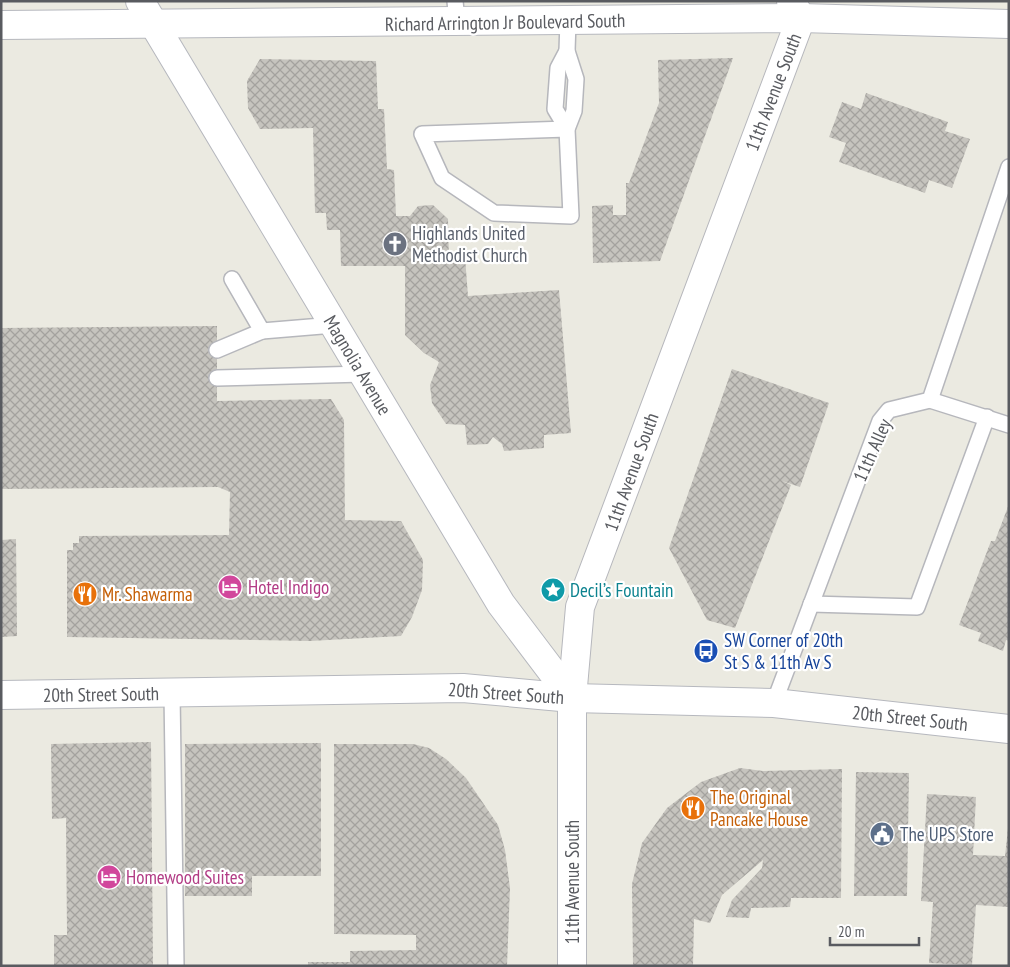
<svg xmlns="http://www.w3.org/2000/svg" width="1010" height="967" font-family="'PT Sans Narrow',sans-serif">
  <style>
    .building { fill: url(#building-cross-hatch) }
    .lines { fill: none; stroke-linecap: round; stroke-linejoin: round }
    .lane-casing { stroke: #b6b7bc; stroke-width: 18 }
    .street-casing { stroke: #b6b7bc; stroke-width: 30 }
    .secondary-casing { stroke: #b6b8be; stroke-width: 30 }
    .lane { stroke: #fff; stroke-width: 15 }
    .street { stroke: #fff; stroke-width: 28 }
    .secondary { stroke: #fff; stroke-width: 28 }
    .labels { text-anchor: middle; stroke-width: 4.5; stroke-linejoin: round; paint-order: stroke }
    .street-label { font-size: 19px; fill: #595b60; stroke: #fff }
    .worship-label { font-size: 19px; fill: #5b616d; stroke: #fff; text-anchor: start }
    .hotel-label { font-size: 19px; fill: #b23c85; stroke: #fff; text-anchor: start }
    .culture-label { font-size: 19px; fill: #0d838f; stroke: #fff; text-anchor: start }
    .food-label { font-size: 19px; fill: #c56008; stroke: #fff; text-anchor: start }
    .transit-label { font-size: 19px; fill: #164399; stroke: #fff; text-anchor: start }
    .service-label { font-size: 19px; fill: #4e5e75; stroke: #fff; text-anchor: start }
  </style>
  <defs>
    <pattern id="building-cross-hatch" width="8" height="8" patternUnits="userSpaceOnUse" patternTransform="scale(1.25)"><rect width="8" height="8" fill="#c6c4be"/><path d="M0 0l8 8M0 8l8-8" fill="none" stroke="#a4a29e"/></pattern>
  </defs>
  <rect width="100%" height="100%" fill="#ebeae1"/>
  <!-- building -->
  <g class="building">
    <path d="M733 58 660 261 593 263 592 206 613 205V215H626V183H629L659 103 658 60Z"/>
    <path d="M260 59 376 61 378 109H384L387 169 394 170 396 216H410L418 206 433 205 448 219 449 260 465 257 468 296 559 290 571 433 544 435V448L504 451 502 444 493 437 488 444 467 445 465 425 446 424 432 403 430 385 439 362 424 353 405 335V266H341L340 230H327L326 213H315L313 128 260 129 248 108 247 81Z"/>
    <path d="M866 93 948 122 945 131 970 139 952 188 929 180 925 193 839 162 846 143 829 137 842 102 861 109Z"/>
    <path d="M217 326V401L331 399 344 420 345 520 401 521 423 560 422 590 412 617 401 636 310 641 67 637V550H73V543H79V536L229 535 230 492 218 487 1 489V328Z"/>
    <path d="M732 369 829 403 800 487 782 481 791 485 735 628 707 620 669 548Z"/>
    <path d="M1009 504V641L1006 640 1003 651 978 641 981 633 959 625 991 541H995Z"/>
    <path d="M16 539 17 636 1 637V540Z"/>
    <path d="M151 742 153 966H54V935H67L66 818 52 819 51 744Z"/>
    <path d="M321 743V876H252V896H185V744Z"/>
    <path d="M334 744H413L429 748 446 759 466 778 498 825 505 850 510 888 507 966H308V962H350V951L416 950V935L334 934Z"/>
    <path d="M740 768 763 771 842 769 841 898H791L790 907 751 908 749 918 726 917 732 900 762 868 763 860 722 895 710 923 694 919 693 966H633L632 884 642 843 667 808 701 782Z"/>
    <path d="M856 772 909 773 907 896H854Z"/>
    <path d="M927 794 976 797 973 855 1005 856 1009 819V907L976 905 972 965 929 963 933 902 921 901Z"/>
  </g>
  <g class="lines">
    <defs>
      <g id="lane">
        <path d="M455 1 457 22"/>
        <path d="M567 51 558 68 555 109 567 129"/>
        <path d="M567 129 422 134 442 178 494 213 571 216 567 129 574 111 576 79 567 51 568 21"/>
        <path d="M232 279 262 331 334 325"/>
        <path d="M217 350 262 331"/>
        <path d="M217 378 363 374"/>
        <path d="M930 400 1009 425"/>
        <path d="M811 604 917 607 987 417"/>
        <path d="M172 693 176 966"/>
        <path d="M774 703 880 421 889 410 930 400 1009 167"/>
      </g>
      <path id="street" d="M572 698 580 607 801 18 791 1"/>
      <g id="secondary">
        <path d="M140 1 501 604 572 698"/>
        <path d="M1 25 801 18 1009 24"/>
        <path d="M1 695 463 688 572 698 774 703 1009 729"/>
        <path d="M572 966V698"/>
      </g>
    </defs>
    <!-- lane casing -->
    <use href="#lane" class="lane-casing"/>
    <!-- street casing -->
    <use href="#street" class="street-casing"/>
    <!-- secondary casing -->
    <use href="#secondary" class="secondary-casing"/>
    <!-- lane -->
    <use href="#lane" class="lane"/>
    <!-- street -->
    <use href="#street" class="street"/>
    <!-- secondary -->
    <use href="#secondary" class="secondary"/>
  </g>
  <!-- icons -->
  <defs>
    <symbol id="church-disc" viewBox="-11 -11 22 22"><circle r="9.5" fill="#6b7280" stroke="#fff"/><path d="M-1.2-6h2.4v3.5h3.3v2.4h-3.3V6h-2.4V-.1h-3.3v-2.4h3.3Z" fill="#fff"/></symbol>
    <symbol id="hotel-disc" viewBox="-11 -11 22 22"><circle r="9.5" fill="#d1479c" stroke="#fff"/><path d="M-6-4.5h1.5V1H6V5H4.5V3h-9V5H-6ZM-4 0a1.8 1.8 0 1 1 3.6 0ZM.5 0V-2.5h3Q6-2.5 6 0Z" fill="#fff"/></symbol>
    <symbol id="sight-disc" viewBox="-11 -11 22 22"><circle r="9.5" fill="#0f9aa8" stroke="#fff"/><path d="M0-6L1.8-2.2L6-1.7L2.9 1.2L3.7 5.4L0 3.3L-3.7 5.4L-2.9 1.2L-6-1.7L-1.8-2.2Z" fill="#fff"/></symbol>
    <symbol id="restaurant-disc" viewBox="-11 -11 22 22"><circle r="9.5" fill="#e8710a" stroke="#fff"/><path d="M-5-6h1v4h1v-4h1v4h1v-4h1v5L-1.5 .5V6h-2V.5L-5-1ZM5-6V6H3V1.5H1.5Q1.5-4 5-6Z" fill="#fff"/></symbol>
    <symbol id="bus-disc" viewBox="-11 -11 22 22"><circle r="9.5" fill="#1a4fb4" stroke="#fff"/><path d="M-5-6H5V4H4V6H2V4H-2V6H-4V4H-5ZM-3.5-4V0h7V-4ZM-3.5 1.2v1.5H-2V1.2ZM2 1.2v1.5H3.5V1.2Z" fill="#fff"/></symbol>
    <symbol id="civic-disc" viewBox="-11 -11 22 22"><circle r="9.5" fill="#5c6f8a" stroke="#fff"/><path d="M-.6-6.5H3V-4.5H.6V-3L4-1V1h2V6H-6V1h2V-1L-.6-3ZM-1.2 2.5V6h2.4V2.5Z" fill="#fff"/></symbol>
  </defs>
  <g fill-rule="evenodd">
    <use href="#church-disc" x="381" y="230" width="28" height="28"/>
    <use href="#hotel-disc" x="216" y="573" width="28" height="28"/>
    <use href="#sight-disc" x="539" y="576" width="28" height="28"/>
    <use href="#restaurant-disc" x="71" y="580" width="28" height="28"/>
    <use href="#bus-disc" x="692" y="637" width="28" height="28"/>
    <use href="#restaurant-disc" x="679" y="794" width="28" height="28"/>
    <use href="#civic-disc" x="868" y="820" width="28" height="28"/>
    <use href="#hotel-disc" x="95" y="863" width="28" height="28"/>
  </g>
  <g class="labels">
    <!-- street labels -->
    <g class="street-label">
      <text transform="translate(505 22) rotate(-1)" y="7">Richard Arrington Jr Boulevard South</text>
      <text transform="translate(773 92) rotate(-69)" y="7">11th Avenue South</text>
      <text transform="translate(358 365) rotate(59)" y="7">Magnolia Avenue</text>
      <text transform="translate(872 450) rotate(-66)" y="7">11th Alley</text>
      <text transform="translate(631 472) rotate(-70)" y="7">11th Avenue South</text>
      <text transform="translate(506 693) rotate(4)" y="7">20th Street South</text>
      <text transform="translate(101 694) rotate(-1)" y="7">20th Street South</text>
      <text transform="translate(910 718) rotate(6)" y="7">20th Street South</text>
      <text transform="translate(572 882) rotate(-90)" y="7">11th Avenue South</text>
    </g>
    <!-- worship labels -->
    <g class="worship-label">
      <text x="412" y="240">Highlands United<tspan x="412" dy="22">Methodist Church</tspan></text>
    </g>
    <!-- hotel labels -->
    <g class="hotel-label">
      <text x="248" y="594">Hotel Indigo</text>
      <text x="126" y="884">Homewood Suites</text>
    </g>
    <!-- culture labels -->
    <g class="culture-label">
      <text x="570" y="597">Decil’s Fountain</text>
    </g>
    <!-- food labels -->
    <g class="food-label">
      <text x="102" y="601">Mr. Shawarma</text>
      <text x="710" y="804">The Original<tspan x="710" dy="22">Pancake House</tspan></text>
    </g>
    <!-- transit labels -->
    <g class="transit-label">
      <text x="724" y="647">SW Corner of 20th<tspan x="724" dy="22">St S &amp; 11th Av S</tspan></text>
    </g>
    <!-- service labels -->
    <g class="service-label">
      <text x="900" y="841">The UPS Store</text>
    </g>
  </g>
  <!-- border -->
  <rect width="1010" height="967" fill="none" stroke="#595b60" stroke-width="5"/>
  <!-- scale -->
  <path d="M830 937v8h89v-8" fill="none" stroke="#595b60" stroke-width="2.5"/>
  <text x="838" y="937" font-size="15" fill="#595b60" stroke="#ffffff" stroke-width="4" paint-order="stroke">20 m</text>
</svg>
